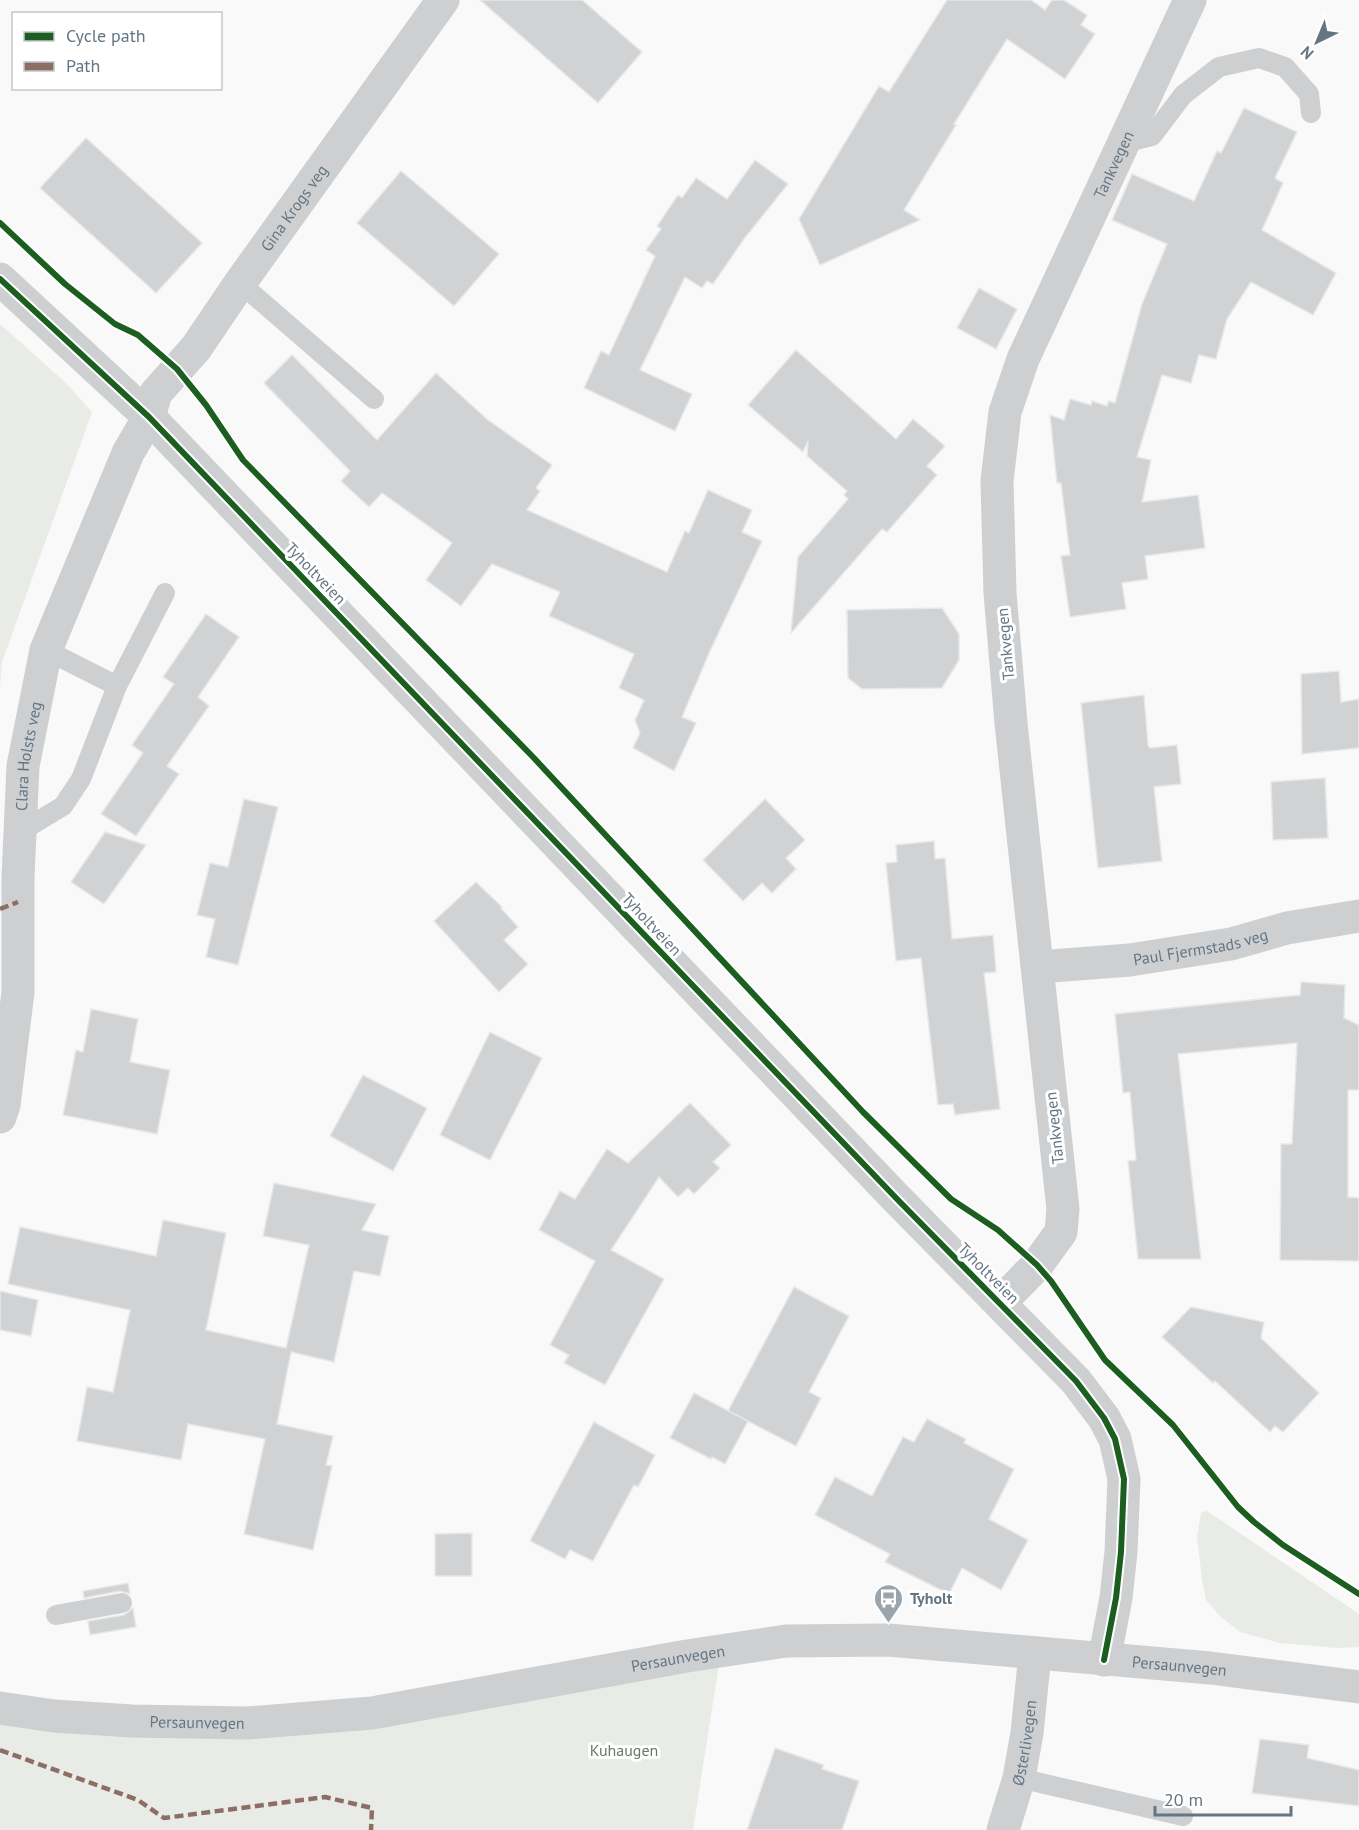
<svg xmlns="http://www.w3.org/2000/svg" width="1359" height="1830" font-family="'PT Sans',sans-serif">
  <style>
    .green { fill: #e8ebe6 }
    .building { fill: #d0d2d3; stroke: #e8e8e8; stroke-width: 1.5 }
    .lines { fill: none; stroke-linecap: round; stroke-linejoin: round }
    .service { stroke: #cecfd0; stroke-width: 20 }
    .minor { stroke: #cecfd0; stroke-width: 33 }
    .tertiary { stroke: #cecfd0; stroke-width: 33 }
    .quiet { stroke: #8d6e63; stroke-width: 4.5; stroke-dasharray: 9 4.5; stroke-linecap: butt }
    .cycleway-casing { stroke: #fff; stroke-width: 10 }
    .cycleway { stroke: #1b5e20; stroke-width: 6 }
    .labels { text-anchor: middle; stroke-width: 6; stroke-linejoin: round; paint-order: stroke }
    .street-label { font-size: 16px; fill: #657683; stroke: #fff }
    .poi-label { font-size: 16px; font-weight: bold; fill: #657683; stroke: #fff; text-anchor: start }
    .park-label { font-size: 16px; fill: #687a64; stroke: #fff }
  </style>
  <rect width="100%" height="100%" fill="#f9f9f9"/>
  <!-- green -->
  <g class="green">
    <path d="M0 324 66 383 92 412 2 662 0 687Z"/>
    <path d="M1207 1511 1359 1614V1647L1337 1648 1280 1643 1240 1632 1221 1617 1206 1600 1202 1579 1197 1536 1201 1513Z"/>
    <path d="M721 1651 693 1830H0V1705L54 1716 412 1706Z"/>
  </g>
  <!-- building -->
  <g class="building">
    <path d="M480 0H582L642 52 598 103Z"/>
    <path d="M947 0H1031L1045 10 1052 0H1064L1087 15 1081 25 1095 34 1065 79 1007 39 954 124 956 125 904 210 920 220 820 265 799 219 879 86 889 92Z"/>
    <path d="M1244 108 1297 132 1275 178 1283 183 1262 230 1336 273 1313 315 1251 282 1227 319 1216 359 1199 355 1191 383 1162 375 1137 457 1151 460 1142 502 1198 495 1205 548 1145 556 1148 579 1122 583 1126 609 1070 617 1061 556 1070 555 1061 483H1057L1050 415 1064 420 1070 399 1091 405 1092 401 1107 406 1109 401 1115 403 1142 304 1167 244 1112 220 1132 174 1194 201 1217 151 1221 153Z"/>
    <path d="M86 138 202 243 156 293 40 188Z"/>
    <path d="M755 160 788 184 744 239 713 284 707 281 702 288 685 277 640 370 692 394 675 431 584 388 601 351 609 355 655 256 646 250 661 229 657 226 678 195 682 198 696 178 727 199Z"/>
    <path d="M401 171 499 254 454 306 357 223Z"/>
    <path d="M979 288 1017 309 996 349 957 328Z"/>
    <path d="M796 350 896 439 913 419 945 446 927 466 937 475 887 532 882 529 791 633 798 557 848 499 844 495 847 491 807 456 808 441 803 452 748 405Z"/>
    <path d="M292 355 377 440 436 373 488 420 552 465 536 488 540 491 527 510 667 572 685 531 689 533 708 490 752 510 742 532 762 541 710 651 682 717 696 723 674 771 633 748 640 733 635 720 644 700 619 688 634 654 549 616 560 592 492 564 461 606 426 580 452 543 382 493 369 507 341 481 350 471 264 383Z"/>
    <path d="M942 608 959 634V660L942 688 862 689 848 678 847 610Z"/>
    <path d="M206 614 239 637 198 697 209 706 167 766 179 774 136 836 101 814 143 753 132 745 174 684 163 677Z"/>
    <path d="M1339 671 1341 702 1359 699V748L1302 754 1301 674Z"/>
    <path d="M1144 695 1148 745 1150 748 1177 745 1181 784 1154 787 1162 861 1098 868 1081 703Z"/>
    <path d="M1325 778 1328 838 1273 840 1271 782Z"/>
    <path d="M244 799 278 807 238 965 206 957 215 919 197 915 210 863 228 867Z"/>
    <path d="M765 799 805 840 786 858 796 869 772 893 762 883 743 901 703 860Z"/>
    <path d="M105 832 146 845 104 904 71 882Z"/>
    <path d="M934 841 935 859 945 858 952 939 993 935 996 972 984 973 1000 1109 955 1115 953 1104 938 1105 921 958 896 961 886 863 897 862 896 845Z"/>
    <path d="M476 882 502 907 501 908 518 927 504 940 528 964 499 992 434 921Z"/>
    <path d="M1301 982 1345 985 1344 1018 1359 1025V1090H1348V1197L1359 1198V1261L1280 1260 1281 1144H1292L1297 1043 1178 1054 1201 1259H1138L1128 1161 1136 1160 1130 1092 1123 1093 1115 1014 1300 995Z"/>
    <path d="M91 1009 138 1019 130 1062 170 1070 157 1134 63 1115 76 1050 83 1052Z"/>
    <path d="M490 1032 542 1058 490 1160 440 1135Z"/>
    <path d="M363 1075 427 1108 393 1171 330 1136Z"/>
    <path d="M690 1103 731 1145 713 1162 720 1168 694 1194 688 1188 678 1197 659 1177 611 1250 664 1279 605 1385 564 1363 569 1355 550 1345 595 1261 539 1230 560 1191 575 1199 607 1149 628 1163Z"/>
    <path d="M274 1183 376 1204 362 1230 389 1236 380 1276 354 1271 334 1362 291 1352 277 1424 333 1436 326 1465 332 1466 313 1550 244 1534 265 1439 188 1424 181 1460 77 1441 87 1387 113 1392 130 1310 8 1284 20 1227 156 1256 163 1220 226 1233 206 1330 286 1348 309 1245 263 1236Z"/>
    <path d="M794 1287 849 1316 809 1392 821 1398 796 1446 728 1411Z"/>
    <path d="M0 1291 38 1300 31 1336 0 1330Z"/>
    <path d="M1191 1307 1264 1322 1261 1338 1319 1393 1283 1432 1275 1426 1270 1432 1215 1381 1213 1383 1162 1337Z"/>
    <path d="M694 1393 748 1421 725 1464 712 1457 711 1459 670 1438Z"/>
    <path d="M927 1419 966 1439 964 1443 1014 1469 989 1519 1028 1540 1001 1590 962 1568 949 1594 885 1562 890 1554 815 1515 835 1477 872 1496 903 1437 914 1442Z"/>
    <path d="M594 1422 655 1455 638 1487 634 1485 593 1561 570 1550 565 1559 530 1541Z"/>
    <path d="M472 1533V1576H435V1534Z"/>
    <path d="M128 1583 130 1594 120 1591 84 1598 83 1591Z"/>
    <path d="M133 1608 136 1627 90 1635 88 1621 124 1615Z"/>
    <path d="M1260 1739 1309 1745 1307 1758 1359 1770V1806L1252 1793Z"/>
    <path d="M775 1748 824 1765 822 1769 859 1781 842 1830H747Z"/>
  </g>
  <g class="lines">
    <!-- service -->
    <g class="service">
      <path d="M1123 143 1152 136 1183 95 1219 67 1259 58 1285 67 1309 94 1311 113"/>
      <path d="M240 283 374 399"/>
      <path d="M46 650 117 686"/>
      <path d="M20 832 63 806 81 779 117 686 165 593"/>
      <path d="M56 1615 122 1603"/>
      <path d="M1019 1778 1183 1816"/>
    </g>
    <!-- minor -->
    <g class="minor">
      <path id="s1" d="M1038 967 1130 960 1231 944 1287 928 1359 916"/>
      <path id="s2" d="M0 1117 4 1105 18 992V877L23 766 46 650 128 453 149 417 156 393 196 348 240 283 443 0"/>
      <path id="s3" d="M1000 1303 1037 1265 1061 1232 1063 1209 1011 723 1000 593 997 481 1005 412 1023 359 1190 0"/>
      <path id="s4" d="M1003 1830 1019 1778 1027 1733 1035 1654"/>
    </g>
    <!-- tertiary -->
    <g class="tertiary">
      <path d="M0 279 149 417 897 1199 1076 1381 1104 1418 1115 1439 1124 1479 1121 1552 1116 1598 1104 1660"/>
      <path id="s5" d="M0 1708 54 1716 132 1721 247 1723 372 1713 687 1656 786 1641 888 1640 1210 1668 1359 1687"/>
    </g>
    <!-- quiet -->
    <g class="quiet">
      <path d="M0 909 18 902"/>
      <path d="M0 1750 138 1800 164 1818 325 1797 372 1808 371 1830"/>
    </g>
    <defs>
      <g id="cycleway">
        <path d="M0 223 65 284 115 324 138 335 177 369 206 405 243 460 533 757 863 1112 951 1199 998 1230 1037 1265 1051 1281 1105 1360 1173 1425 1238 1507 1254 1522 1283 1545 1359 1594"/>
        <path d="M0 279 149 417 897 1199 1076 1381 1104 1418 1115 1439 1124 1479 1121 1552 1116 1598 1104 1660"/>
      </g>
    </defs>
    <!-- cycleway casing -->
    <use href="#cycleway" class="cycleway-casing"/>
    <!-- cycleway -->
    <use href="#cycleway" class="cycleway"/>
  </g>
  <!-- icons -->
  <defs>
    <symbol id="bus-pin" viewBox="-11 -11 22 30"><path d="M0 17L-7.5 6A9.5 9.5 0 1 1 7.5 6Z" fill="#99a4ac" stroke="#fff"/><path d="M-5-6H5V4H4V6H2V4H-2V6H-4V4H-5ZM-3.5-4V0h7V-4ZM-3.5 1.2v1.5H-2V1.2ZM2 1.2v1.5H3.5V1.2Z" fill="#fff"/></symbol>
  </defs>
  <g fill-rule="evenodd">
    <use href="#bus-pin" x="872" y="1582" width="33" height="45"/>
  </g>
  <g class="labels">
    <!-- street labels -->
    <g class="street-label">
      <text dy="6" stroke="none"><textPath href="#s3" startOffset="1188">Tankvegen</textPath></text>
      <text dy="6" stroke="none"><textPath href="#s2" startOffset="982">Gina Krogs veg</textPath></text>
      <text transform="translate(316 573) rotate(46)" y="6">Tyholtveien</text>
      <text transform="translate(1005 644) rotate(-95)" y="6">Tankvegen</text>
      <text dy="6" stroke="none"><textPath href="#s2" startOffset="363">Clara Holsts veg</textPath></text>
      <text transform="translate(652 924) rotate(47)" y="6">Tyholtveien</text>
      <text dy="6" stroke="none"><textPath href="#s1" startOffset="164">Paul Fjermstads veg</textPath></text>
      <text transform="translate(1054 1128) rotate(-96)" y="6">Tankvegen</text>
      <text transform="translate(989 1273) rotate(45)" y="6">Tyholtveien</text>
      <text dy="6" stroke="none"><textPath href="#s5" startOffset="684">Persaunvegen</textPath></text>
      <text dy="6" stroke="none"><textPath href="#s5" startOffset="1188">Persaunvegen</textPath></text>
      <text dy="6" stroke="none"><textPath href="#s5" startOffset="198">Persaunvegen</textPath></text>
      <text dy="6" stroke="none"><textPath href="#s4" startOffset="90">Østerlivegen</textPath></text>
    </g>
    <!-- poi labels -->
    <g class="poi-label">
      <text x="910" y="1604">Tyholt</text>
    </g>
    <!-- park labels -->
    <g class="park-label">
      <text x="624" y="1756">Kuhaugen</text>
    </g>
  </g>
  <!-- legend -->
  <rect x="12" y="12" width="210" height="78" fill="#ffffff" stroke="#c1c8cd" stroke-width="1.5"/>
  <rect x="24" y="32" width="30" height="9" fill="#1b5e20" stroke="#c1c8cd" stroke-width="1.5"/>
  <text x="66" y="42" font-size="18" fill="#657683">Cycle path</text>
  <rect x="24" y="62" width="30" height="9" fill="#8d6e63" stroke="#c1c8cd" stroke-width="1.5"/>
  <text x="66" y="72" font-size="18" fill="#657683">Path</text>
  <!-- north arrow -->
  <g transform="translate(1317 42) rotate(223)" stroke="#ffffff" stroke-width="4.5" paint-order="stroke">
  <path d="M0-4.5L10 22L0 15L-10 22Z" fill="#657683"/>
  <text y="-9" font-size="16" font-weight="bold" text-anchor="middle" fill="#657683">N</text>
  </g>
  <!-- scale -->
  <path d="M1155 1806v9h136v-9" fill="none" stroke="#657683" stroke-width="3"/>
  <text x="1164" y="1806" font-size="18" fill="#657683" stroke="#ffffff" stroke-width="4.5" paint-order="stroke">20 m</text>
</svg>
